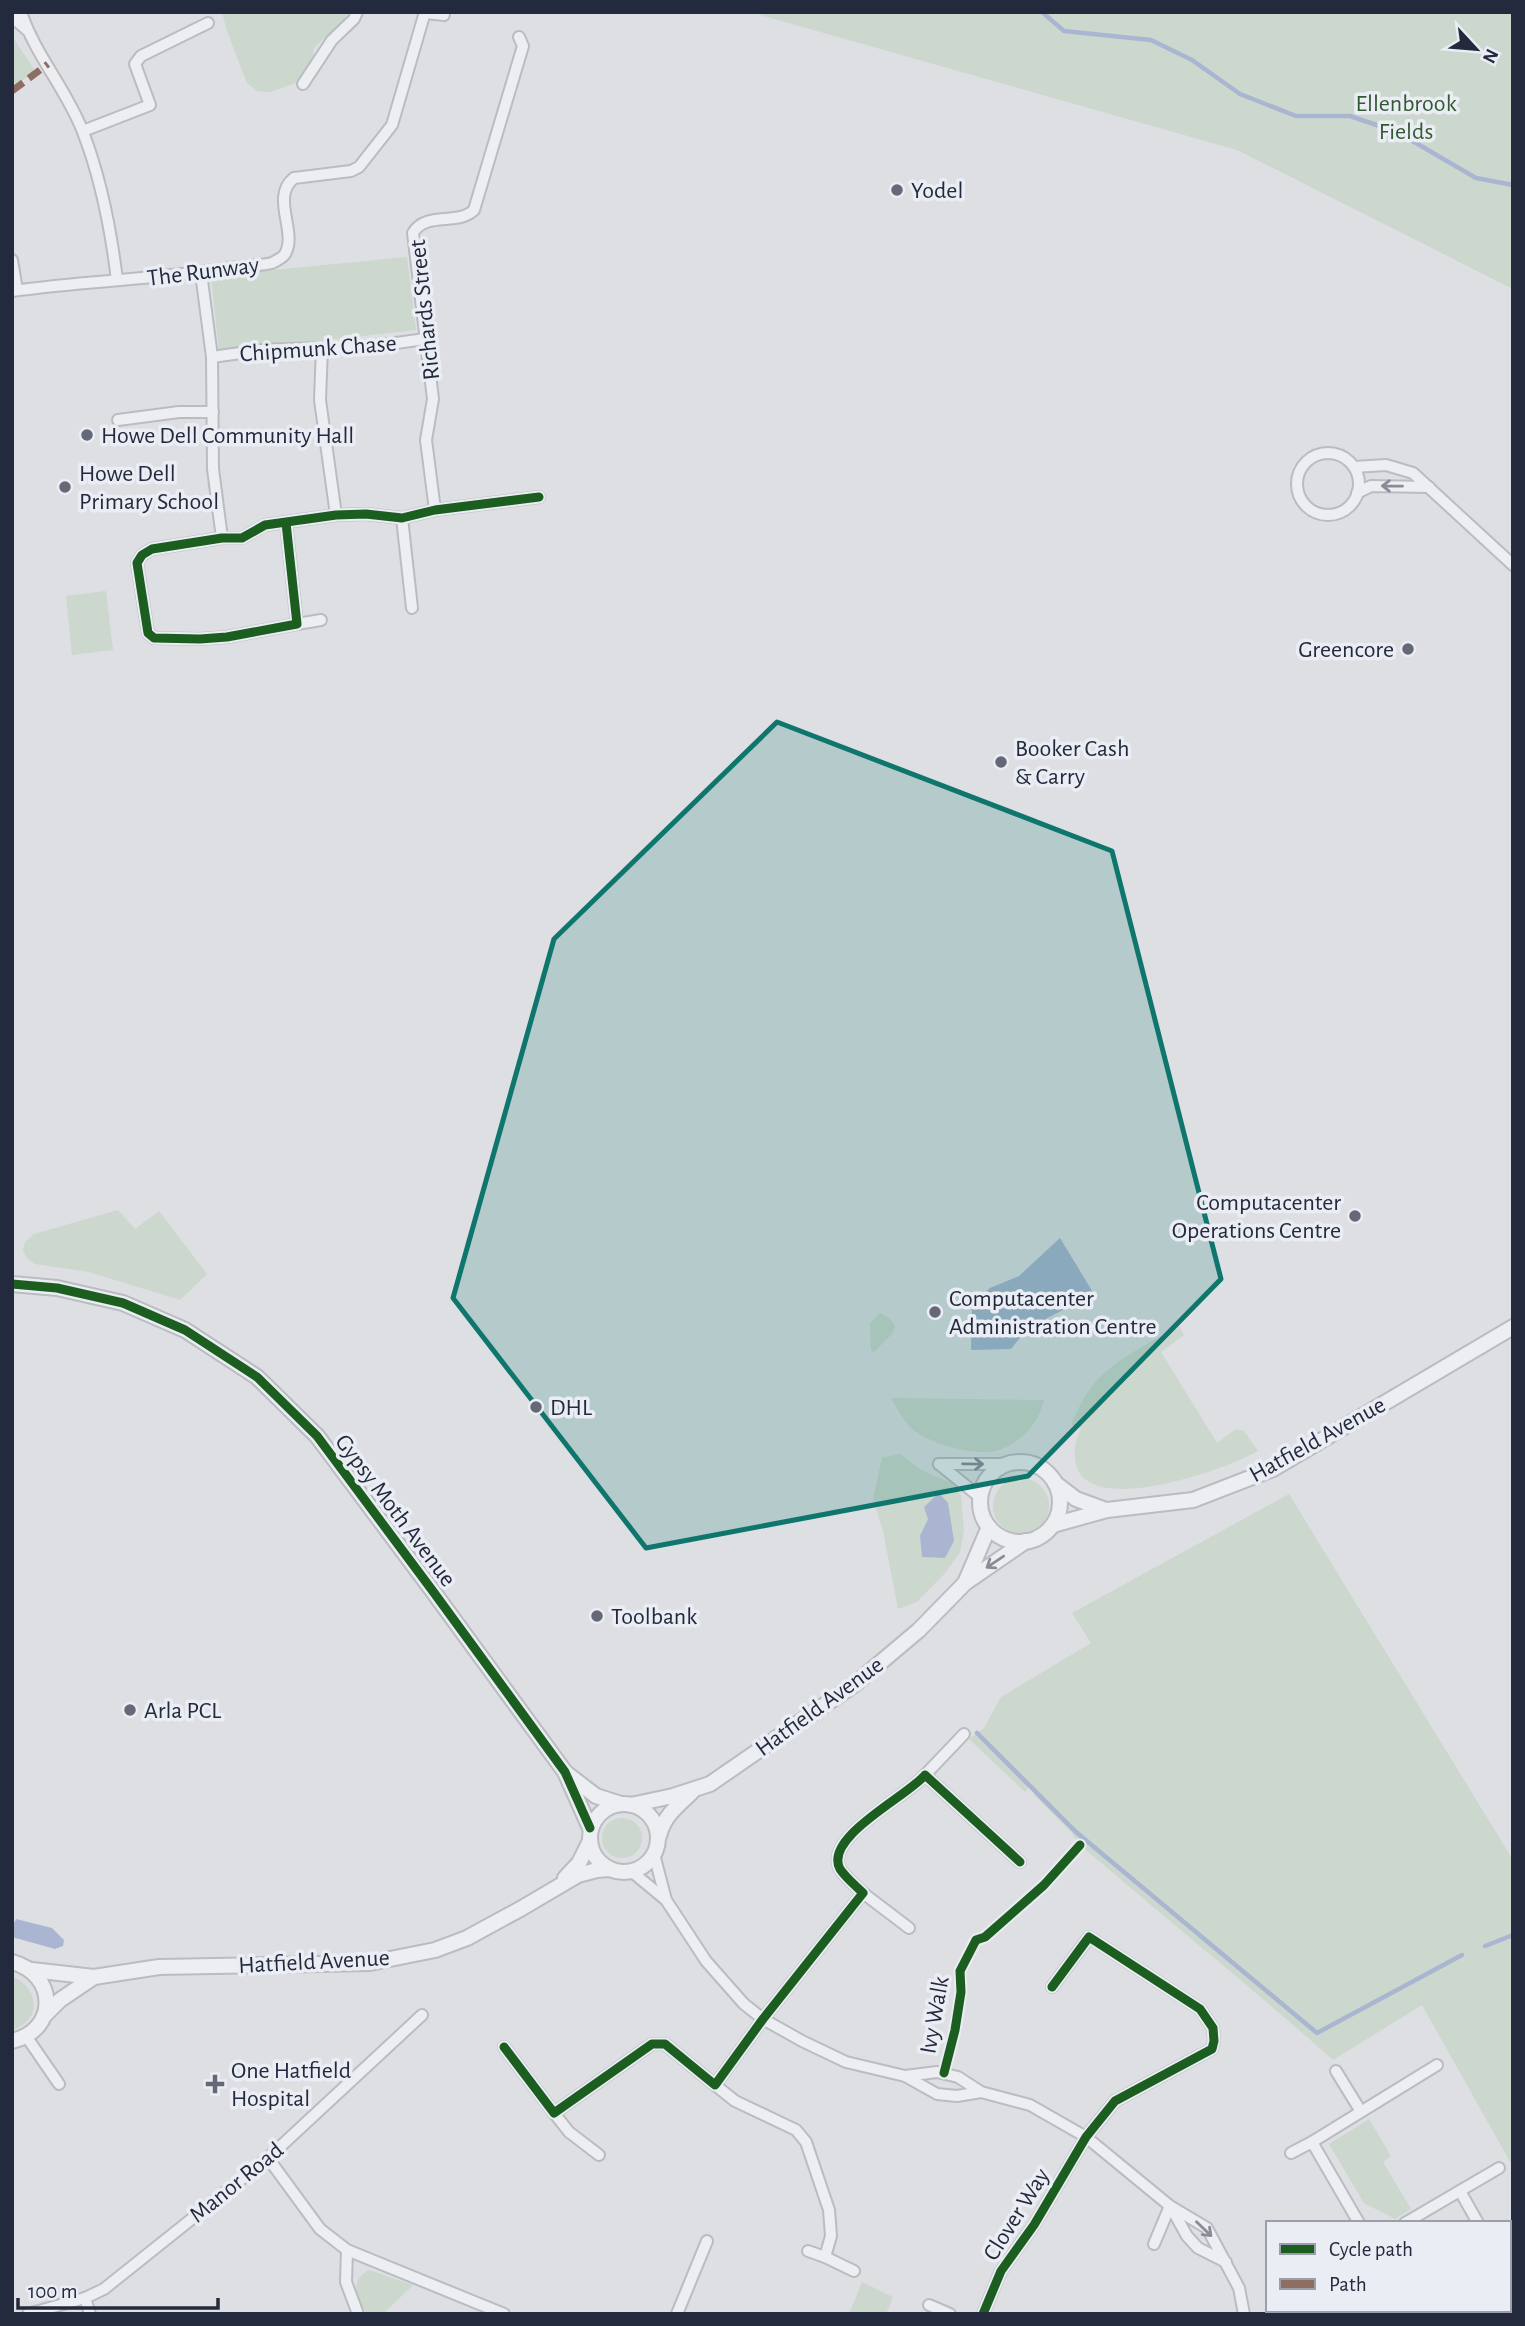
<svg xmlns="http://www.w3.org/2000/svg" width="1525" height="2326" font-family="'Alegreya Sans',sans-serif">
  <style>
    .green { fill: #ccd7ce }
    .water { fill: #aab6d1 }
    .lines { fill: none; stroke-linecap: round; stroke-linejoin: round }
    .stream { stroke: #aab6d1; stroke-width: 4.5 }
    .minor-casing { stroke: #bbbcc1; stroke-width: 14 }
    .tertiary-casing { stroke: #bbbcc1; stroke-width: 18 }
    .minor { stroke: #edeef1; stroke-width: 10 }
    .tertiary { stroke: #edeef1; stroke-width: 14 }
    .quiet { stroke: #8d6e63; stroke-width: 7; stroke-dasharray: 14 7; stroke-linecap: butt }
    .cycleway-casing { stroke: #eaedf4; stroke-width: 13 }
    .cycleway { stroke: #1b5e20; stroke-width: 9 }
    .oneway { stroke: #888c97 }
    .marked { fill: #0f766e; fill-opacity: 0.2; stroke: #0f766e; stroke-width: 5; stroke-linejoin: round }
    .poi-dot { fill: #656977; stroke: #eaedf4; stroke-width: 2.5 }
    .labels { text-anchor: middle; stroke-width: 7; stroke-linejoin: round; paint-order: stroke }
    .park-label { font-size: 24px; fill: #325931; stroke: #eaedf4 }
    .poi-label { font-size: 24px; fill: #242a3d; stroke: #eaedf4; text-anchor: start }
    .street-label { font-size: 24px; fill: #242a3d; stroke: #eaedf4 }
  </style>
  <rect width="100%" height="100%" fill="#dedfe3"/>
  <!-- green -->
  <g class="green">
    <path d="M222 12H348C340 30 324 35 313 50L314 55 296 83 270 92 257 91 247 83 227 31Z"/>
    <path d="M750 12H1513V289L1237 150Z"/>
    <path d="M12 36 35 71 12 88Z"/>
    <path d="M407 257 416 330 219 352 211 276Z"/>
    <path d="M106 591 113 650 72 655 66 596Z"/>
    <path d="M118 1210 135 1229 159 1211 207 1274 180 1300 89 1272 35 1264 27 1258 23 1250 25 1242 34 1234Z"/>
    <path d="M880 1313 890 1319 895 1326 892 1334 874 1352 871 1350 870 1323Z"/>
    <path d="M1179 1326 1184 1335 1161 1352 1217 1443 1236 1429 1244 1431 1258 1451C1227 1469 1090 1518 1076 1465 1073 1453 1075 1439 1081 1429L1071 1424C1079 1407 1087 1390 1100 1377 1122 1355 1153 1342 1179 1326Z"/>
    <path d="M891 1398 1044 1400C1039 1422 1021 1443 999 1450 977 1457 935 1445 916 1432 905 1424 898 1410 891 1398Z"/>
    <path d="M900 1454 921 1470 951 1483 961 1495 964 1531 960 1552 946 1572 917 1602 898 1609 883 1531 873 1499 882 1458Z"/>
    <circle cx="1021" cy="1506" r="28"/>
    <path d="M1289 1494 1513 1860V2167L1422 2005 1333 2060C1250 1986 1164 1917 1080 1845L1070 1831 1034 1795 1035 1793 1029 1787 1025 1792 969 1739 984 1728 1001 1697 1091 1643 1072 1613Z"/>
    <circle cx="622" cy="1838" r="20"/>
    <path d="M12 1976C39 1988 43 2020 12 2030Z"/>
    <path d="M1369 2119 1391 2156 1383 2162 1411 2209 1395 2219 1364 2203 1329 2144Z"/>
    <path d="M369 2270 413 2285 383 2314H367C358 2298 348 2281 369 2270Z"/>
    <path d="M862 2282 893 2297 886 2314H849Z"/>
  </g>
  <!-- water -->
  <g class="water">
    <path d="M1060 1238 1094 1294 1028 1328 1011 1349 971 1350 972 1304 990 1288 1019 1276Z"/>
    <path d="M939 1493 948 1503 954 1541 945 1558 922 1557 920 1536 928 1519 924 1507Z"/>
    <path d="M16 1919 52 1928 64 1940 63 1946 55 1949 12 1937V1927Z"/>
  </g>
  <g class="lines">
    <!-- stream -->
    <g class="stream">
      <path d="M1042 12 1064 31 1151 40 1192 60 1240 94 1296 116H1350L1397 132 1476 178 1513 185"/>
      <path d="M977 1733 1076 1832 1317 2033 1462 1955"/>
      <path d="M1485 1946 1513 1935"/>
    </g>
    <defs>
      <g id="minor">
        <path d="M21 12C35 55 67 90 83 132 101 179 111 230 117 280"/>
        <path d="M425 13 444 15"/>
        <path d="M12 17 27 30"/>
        <path d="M303 84 332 40 354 19 357 12"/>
        <path d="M83 131 150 105 135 64 141 56 208 23"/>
        <path d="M12 260 17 290"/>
        <path d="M201 273 212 357 213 469 222 538"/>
        <path d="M12 291C84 281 158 279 230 268 243 266 259 266 272 263 276 261 283 257 285 254 298 232 270 197 294 178L351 171 359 167 392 125 425 12"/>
        <path d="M322 348 320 400 336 515"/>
        <path d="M212 357 262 350 375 346 425 339"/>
        <path d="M118 420 179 412H213"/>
        <circle cx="1328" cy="484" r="31"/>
        <path d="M1354 467 1386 465 1413 473 1513 565"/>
        <path d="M1357 493 1371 486 1429 487"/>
        <path d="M435 510 426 440 433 399 413 233C425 211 458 226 474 210L523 46 519 37"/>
        <path d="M402 518 412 608"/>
        <path d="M286 523 297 624 227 637 200 639 154 638 148 633 137 563 142 555 152 549 222 538H242L265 525 336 515 366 514 402 518 435 510 539 497"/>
        <path d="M297 624 321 620"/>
        <path d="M939 1464H1007"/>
        <path d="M939 1464 981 1498"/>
        <path d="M925 1775 964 1734"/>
        <path d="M654 1854 666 1900"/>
        <path d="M631 1871 666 1900 706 1961 744 2004 763 2019 802 2041 846 2062 905 2076 937 2072 958 2077 981 2092 1030 2105 1086 2137 1170 2206 1207 2228 1239 2288 1244 2314"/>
        <path d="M863 1893 909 1928"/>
        <path d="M26 2036 59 2084"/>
        <path d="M504 2047 554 2113 652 2044H665L715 2085 763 2019 863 1893C856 1886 846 1878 840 1869 823 1837 908 1796 925 1775L1020 1862"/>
        <path d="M1336 2071 1360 2110"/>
        <path d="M905 2076 937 2094 957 2096 981 2092"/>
        <path d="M715 2085 735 2101 796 2130 806 2142 829 2210 831 2236 825 2257 854 2271"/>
        <path d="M554 2113 569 2132 599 2155"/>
        <path d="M1291 2153 1312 2142"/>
        <path d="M268 2158 320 2229 347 2250 504 2314"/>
        <path d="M1460 2191 1478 2223"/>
        <path d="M1172 2209 1187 2236 1198 2248 1226 2262"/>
        <path d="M1359 2223 1312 2142 1437 2065"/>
        <path d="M1405 2223 1499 2168"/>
        <path d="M1154 2244 1170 2206"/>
        <path d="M347 2250 346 2282 358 2314"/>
        <path d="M808 2251 825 2257"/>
        <path d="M85 2298 90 2314"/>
        <path d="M929 2305 950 2314"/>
        <path d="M1357 2310 1366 2314"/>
        <path d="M28 2314 85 2298 104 2289 268 2158 422 2015"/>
        <path d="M677 2314 707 2241"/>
        <path d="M983 2314 1001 2271 1034 2225 1086 2137 1115 2101 1212 2049 1214 2041 1213 2028 1200 2009 1089 1937 1052 1987"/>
        <path d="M1327 2314 1328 2310"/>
      </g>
      <g id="tertiary">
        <path d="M12 1284 57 1288 123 1303 185 1330 257 1377 317 1436 432 1590 565 1772 590 1828"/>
        <circle cx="1020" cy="1502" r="40"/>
        <path d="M1055 1483 1076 1499 1106 1510"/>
        <path d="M1053 1525 1107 1510 1193 1500 1273 1469 1513 1327"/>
        <path d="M965 1583 989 1527"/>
        <path d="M566 1773 596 1796 621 1804"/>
        <circle cx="624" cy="1838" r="34"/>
        <path d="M631 1805 673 1796 710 1784 855 1684 919 1630 965 1583 1026 1541"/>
        <path d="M659 1836C664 1816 677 1806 692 1792"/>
        <path d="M565 1878 579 1863 590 1841"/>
        <path d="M12 1962C57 1974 59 2030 12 2041"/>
        <path d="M32 1970 94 1977 159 1967 370 1963 435 1950 467 1938 522 1908 578 1875 597 1870 610 1869"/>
        <path d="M45 2015 60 2000 94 1977"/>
      </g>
    </defs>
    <!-- minor casing -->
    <use href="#minor" class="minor-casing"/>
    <!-- tertiary casing -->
    <use href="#tertiary" class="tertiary-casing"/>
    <!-- minor -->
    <use href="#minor" class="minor"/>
    <!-- tertiary -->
    <use href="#tertiary" class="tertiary"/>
    <!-- quiet -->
    <path class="quiet" d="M12 91 48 64"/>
    <defs>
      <g id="cycleway">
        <path d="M286 523 297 624 227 637 200 639 154 638 148 633 137 563 142 555 152 549 222 538H242L265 525 336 515 366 514 402 518 435 510 539 497"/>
        <path d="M12 1284 57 1288 123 1303 185 1330 257 1377 317 1436 432 1590 565 1772 590 1828"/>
        <path d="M504 2047 554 2113 652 2044H665L715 2085 763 2019 863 1893C856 1886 846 1878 840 1869 823 1837 908 1796 925 1775L1020 1862"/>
        <path d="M944 2073 955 2030 961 1992 960 1971 976 1940 985 1937 1044 1885 1080 1845"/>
        <path d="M983 2314 1001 2271 1034 2225 1086 2137 1115 2101 1212 2049 1214 2041 1213 2028 1200 2009 1089 1937 1052 1987"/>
      </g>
    </defs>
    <!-- cycleway casing -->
    <use href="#cycleway" class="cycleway-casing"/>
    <!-- cycleway -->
    <use href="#cycleway" class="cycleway"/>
  </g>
  <!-- one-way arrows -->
  <defs><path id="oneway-shaft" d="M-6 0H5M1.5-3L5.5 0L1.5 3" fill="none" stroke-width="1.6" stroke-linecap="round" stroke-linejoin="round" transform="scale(1.75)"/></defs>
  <g class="oneway">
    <use href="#oneway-shaft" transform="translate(1392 486) rotate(-179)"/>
    <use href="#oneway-shaft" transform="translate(973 1464) rotate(1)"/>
    <use href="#oneway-shaft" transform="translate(995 1562) rotate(146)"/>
    <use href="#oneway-shaft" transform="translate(1204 2229) rotate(44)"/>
  </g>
  <!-- marked area -->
  <path class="marked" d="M777 722 1112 851 1221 1279 1028 1476 646 1548 453 1298 554 939Z"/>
  <!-- markers -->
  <g class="poi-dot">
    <circle cx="897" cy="190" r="7"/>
    <circle cx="87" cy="435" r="7"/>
    <circle cx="65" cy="487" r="7"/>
    <circle cx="1408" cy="649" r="7"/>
    <circle cx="1001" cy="762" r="7"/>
    <circle cx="1355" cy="1216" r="7"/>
    <circle cx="935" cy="1312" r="7"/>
    <circle cx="536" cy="1407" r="7"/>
    <circle cx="597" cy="1616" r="7"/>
    <circle cx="130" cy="1710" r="7"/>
    <path d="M211.5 2073.5h7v7h7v7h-7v7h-7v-7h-7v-7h7z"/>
  </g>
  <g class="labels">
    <!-- park labels -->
    <g class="park-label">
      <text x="1406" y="111">Ellenbrook<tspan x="1406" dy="28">Fields</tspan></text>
    </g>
    <!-- poi labels -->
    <g class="poi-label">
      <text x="911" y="198">Yodel</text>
      <text x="101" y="443">Howe Dell Community Hall</text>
      <text x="79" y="481">Howe Dell<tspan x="79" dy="28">Primary School</tspan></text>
      <text x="1394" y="657" text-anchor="end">Greencore</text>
      <text x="1015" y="756">Booker Cash<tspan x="1015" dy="28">&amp; Carry</tspan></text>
      <text x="1341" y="1210" text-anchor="end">Computacenter<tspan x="1341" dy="28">Operations Centre</tspan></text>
      <text x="949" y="1306">Computacenter<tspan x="949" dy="28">Administration Centre</tspan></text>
      <text x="550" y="1415">DHL</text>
      <text x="611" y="1624">Toolbank</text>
      <text x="144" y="1718">Arla PCL</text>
      <text x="231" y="2078">One Hatfield<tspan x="231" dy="28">Hospital</tspan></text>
    </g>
    <!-- street labels -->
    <g class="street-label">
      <text transform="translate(203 271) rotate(-7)" y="8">The Runway</text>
      <text transform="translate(424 310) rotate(-96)" y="8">Richards Street</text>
      <text transform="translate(318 348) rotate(-4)" y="8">Chipmunk Chase</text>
      <text transform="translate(1317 1439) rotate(-29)" y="8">Hatfield Avenue</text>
      <text transform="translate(396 1510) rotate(53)" y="8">Gypsy Moth Avenue</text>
      <text transform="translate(819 1706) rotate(-36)" y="8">Hatfield Avenue</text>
      <text transform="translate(314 1961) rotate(-3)" y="8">Hatfield Avenue</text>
      <text transform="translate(934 2015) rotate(-80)" y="8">Ivy Walk</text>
      <text transform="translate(236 2182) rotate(-39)" y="8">Manor Road</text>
      <text transform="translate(1016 2214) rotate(-58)" y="8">Clover Way</text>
    </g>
  </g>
  <!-- border -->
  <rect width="1525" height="2326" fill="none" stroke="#242a3d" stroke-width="28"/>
  <!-- legend -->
  <rect x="1266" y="2221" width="245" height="91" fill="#eaedf4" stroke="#9b9fab" stroke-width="2"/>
  <rect x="1280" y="2244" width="35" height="10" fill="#1b5e20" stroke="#9b9fab" stroke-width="2"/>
  <text x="1329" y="2256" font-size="21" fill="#242a3d">Cycle path</text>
  <rect x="1280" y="2279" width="35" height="10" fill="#8d6e63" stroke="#9b9fab" stroke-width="2"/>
  <text x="1329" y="2291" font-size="21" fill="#242a3d">Path</text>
  <!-- north arrow -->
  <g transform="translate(1476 49) rotate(116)" stroke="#eaedf4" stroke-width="5" paint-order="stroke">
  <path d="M0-5L12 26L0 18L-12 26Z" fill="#242a3d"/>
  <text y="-10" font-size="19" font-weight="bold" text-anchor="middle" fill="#242a3d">N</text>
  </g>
  <!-- scale -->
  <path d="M18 2298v10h200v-10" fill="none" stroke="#242a3d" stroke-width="3.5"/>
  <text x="28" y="2298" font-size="21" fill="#242a3d" stroke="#eaedf4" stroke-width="5" paint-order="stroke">100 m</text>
</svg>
